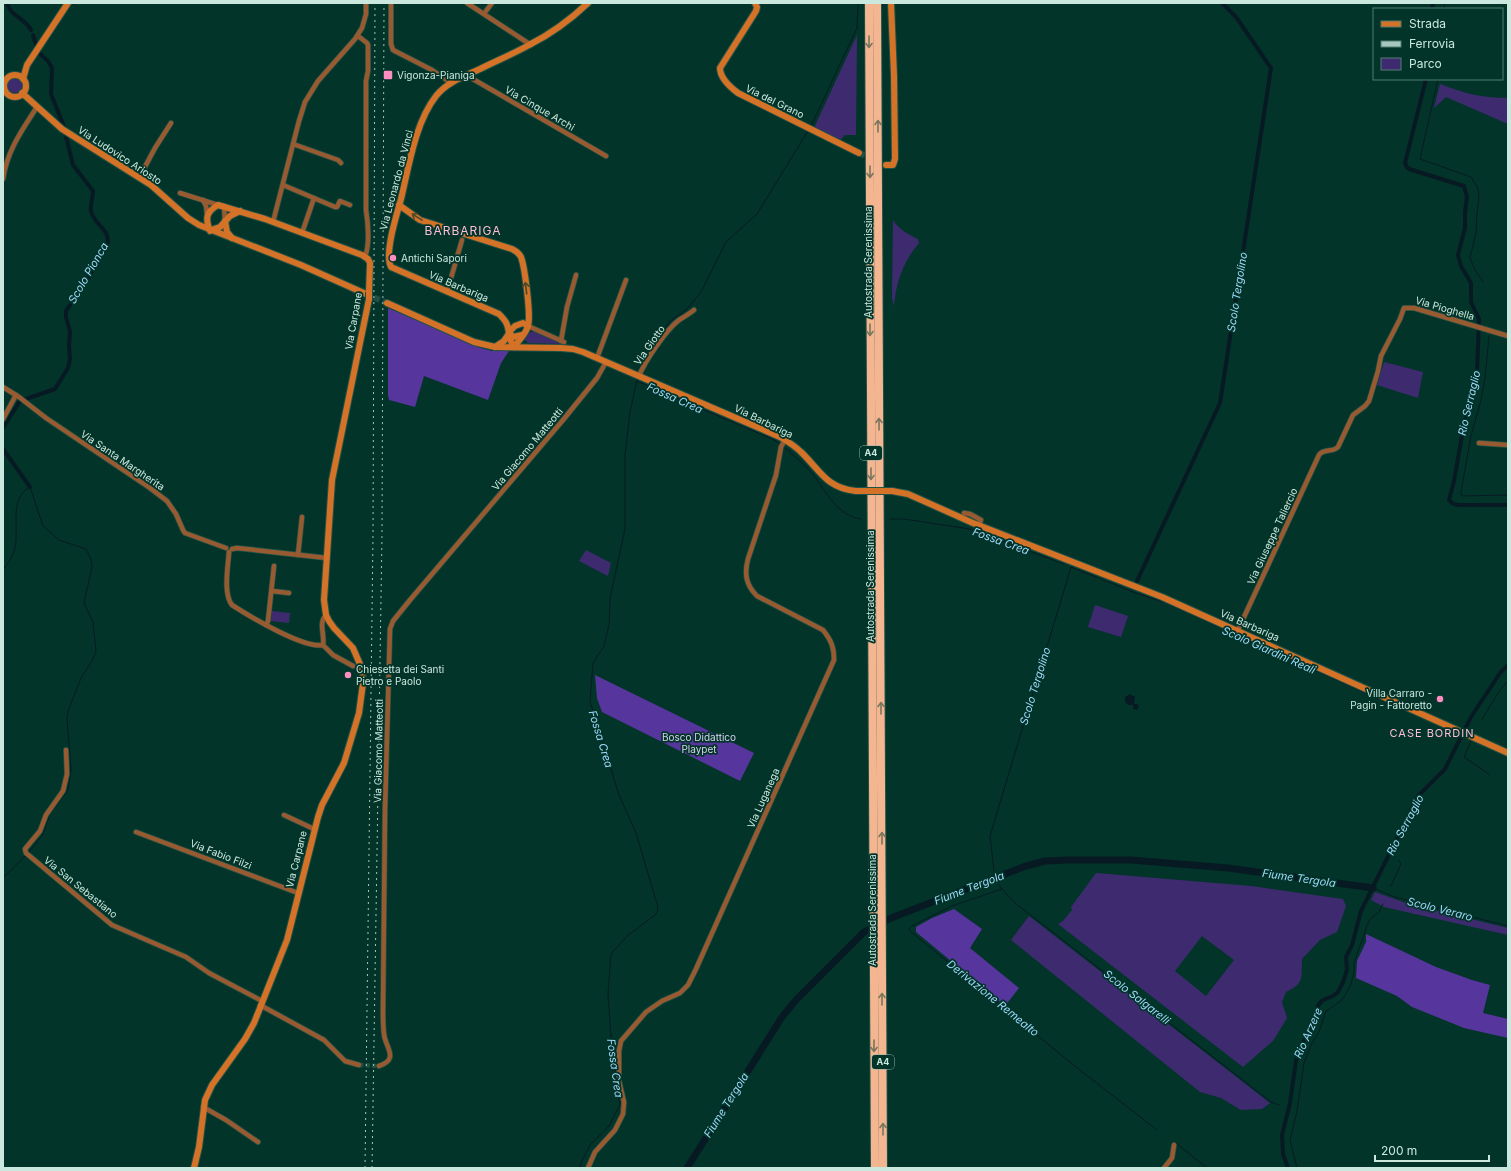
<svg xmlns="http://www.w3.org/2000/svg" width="1511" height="1171" font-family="Inter,sans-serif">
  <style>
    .green { fill: #3e2b6f; fill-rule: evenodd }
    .forest { fill: #56369d }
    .water { fill: #071a24 }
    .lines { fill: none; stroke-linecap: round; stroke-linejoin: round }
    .stream { stroke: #071a24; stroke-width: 1 }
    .canal { stroke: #071a24; stroke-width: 4 }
    .river { stroke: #071a24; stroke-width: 7 }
    .street-tunnel { stroke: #204f44; stroke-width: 4.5; stroke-dasharray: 4.5 2; stroke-linecap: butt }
    .secondary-tunnel { stroke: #204f44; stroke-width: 6; stroke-dasharray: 6 3; stroke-linecap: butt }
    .street-casing { stroke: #225146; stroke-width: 6 }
    .secondary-casing { stroke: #225146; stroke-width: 8 }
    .highway-casing { stroke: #225146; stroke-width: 10 }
    .street { stroke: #985a31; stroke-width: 4.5 }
    .secondary { stroke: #d47227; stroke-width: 6 }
    .highway { stroke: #f3b690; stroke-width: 8 }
    .rail { stroke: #a6c7bd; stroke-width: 1; stroke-dasharray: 2 4; stroke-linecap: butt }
    .secondary-bridge-casing { stroke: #225146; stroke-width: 8; stroke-linecap: butt }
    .secondary-bridge { stroke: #d47227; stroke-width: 6 }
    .oneway { stroke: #7a755c }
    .oneway2 { stroke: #4c4a28 }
    .poi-dot { fill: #fd8ebf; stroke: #023429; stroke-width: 1.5 }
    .labels { text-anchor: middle; stroke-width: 3.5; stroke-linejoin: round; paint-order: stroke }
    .shield { fill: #023429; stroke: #8fb2a8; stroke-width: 1 }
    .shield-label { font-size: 9px; font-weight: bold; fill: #cbe8de }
    .poi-label { font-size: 10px; fill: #cbe8de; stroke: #023429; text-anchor: start }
    .street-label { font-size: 10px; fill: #cbe8de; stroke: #023429 }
    .park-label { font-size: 10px; fill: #d7d3ee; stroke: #023429 }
    .water-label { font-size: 11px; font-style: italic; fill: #9fdafb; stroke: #023429 }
    .neighbourhood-label { font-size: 11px; letter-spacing: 1px; fill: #fdbed7; stroke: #023429 }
    .quarter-label { font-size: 12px; letter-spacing: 1px; fill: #fdbed7; stroke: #023429 }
  </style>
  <rect width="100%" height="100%" fill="#023429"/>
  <!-- green -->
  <g class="green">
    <path d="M857 35 856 135H845L839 141 814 128Z"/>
    <circle cx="15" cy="85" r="8"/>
    <path d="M1440 84C1464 93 1481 98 1508 98V124L1446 97 1434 108Z"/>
    <path d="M893 220C899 230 908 234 918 239L919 243C903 262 896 282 894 306L892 298Z"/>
    <path d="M534 331 561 342 562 344 528 343 525 340 526 334Z"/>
    <path d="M1384 362 1423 372 1418 398 1377 385Z"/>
    <path d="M586 550 611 563 608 576 579 561Z"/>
    <path d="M1095 605 1128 616 1121 637 1088 627Z"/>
    <path d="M272 611 290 613 289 623 271 621Z"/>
    <path d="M1096 873 1251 886 1343 899 1346 906 1337 932 1320 940 1302 959C1301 978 1305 983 1286 992L1282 1002 1287 1018 1273 1041 1243 1067 1058 924 1063 921 1072 910 1071 907ZM1202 936 1234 960 1206 996 1175 971Z"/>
    <path d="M1375 892 1409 904 1508 928V935L1384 907 1371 900Z"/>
    <path d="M1029 916 1270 1103 1262 1109 1241 1110 1221 1098 1200 1092 1011 940Z"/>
  </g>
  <!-- forest -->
  <g class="forest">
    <path d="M388 308 481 348 492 351H509L501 363 488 400 424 376 415 407 389 400 388 395Z"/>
    <path d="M595 675 754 753 740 781 602 712 597 698Z"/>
    <path d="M954 909 982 929 970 948 1019 988 1005 1006 916 932V927L932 918Z"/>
    <path d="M1366 934 1436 967 1472 980 1490 985 1483 1013 1508 1019V1038L1464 1028 1412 1007 1397 996 1356 978 1357 961 1366 942Z"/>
  </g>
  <!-- water -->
  <path class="water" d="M1130 694 1135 697 1134 704H1137L1139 706 1137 710 1133 709V705H1128L1125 702V697Z"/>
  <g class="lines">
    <!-- stream -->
    <g class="stream">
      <path d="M1444 9 1445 3"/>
      <path d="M1438 79 1420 159 1471 177 1478 188 1479 198 1477 213 1476 233 1470 258 1475 270 1483 282"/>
      <path d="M811 126 857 28 858 3"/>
      <path d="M1489 336 1485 378 1481 400 1471 436 1461 492V495L1463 496 1508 495"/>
      <path d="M655 344 670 321 687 309 701 292 726 242 757 214 808 131"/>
      <path d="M639 369 644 361"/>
      <path d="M637 381 770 438 779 443"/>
      <path d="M785 448C793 455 803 463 810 471 826 490 835 515 861 519"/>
      <path d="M890 519H904L970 529 1064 564"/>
      <path d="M3 570C7 564 12 558 14 551 21 530 7 500 30 487L43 526 59 540 86 549 91 559 92 567 84 603 93 622 96 652 92 661 81 678 68 711 67 719 71 769 68 790 50 814 42 836 29 852"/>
      <path d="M1482 719 1500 690 1508 681"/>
      <path d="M1471 741 1464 757 1490 775"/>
      <path d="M1389 854 1394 857"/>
      <path d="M994 871 990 836 1071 567 1133 592 1166 603 1405 711"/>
      <path d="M3 878 25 856"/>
      <path d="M999 885 1002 889 1015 903 1271 1102 1279 1105"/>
      <path d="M1391 886 1401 864 1399 860"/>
      <path d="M1373 888 1395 897 1508 926"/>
      <path d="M1002 889 952 906 912 926 909 929 910 931 1071 1063 1157 1130"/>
      <path d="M1176 1143 1207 1168"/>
      <path d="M580 1168 581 1163 590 1145 609 1126 620 1105 616 1082 615 1059 611 1038 608 994 611 954 627 936 655 915 658 910 657 904 636 833 619 795 590 701 593 663 604 646 609 625 610 598 625 529V455L630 412 637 380"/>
      <path d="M1297 1168 1290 1140 1297 1111 1304 1063 1311 1045 1319 1032 1326 1011 1341 1001 1350 987 1354 973V963L1367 926 1370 919 1379 912 1383 904"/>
    </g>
    <!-- canal -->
    <g class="canal">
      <path d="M7 3C10 16 25 18 31 30"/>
      <path d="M1432 9 1433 3"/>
      <path d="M1426 79 1405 163 1407 167 1409 169 1464 186 1467 197 1465 212V228L1458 255 1461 266 1471 283V302L1479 319 1477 373 1463 430 1454 481 1449 500 1452 503 1457 505H1508"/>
      <path d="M3 428 20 401 55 389 68 368 70 359 69 346 70 332 66 317V311L86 282 107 245C112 230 93 224 91 211 90 204 93 198 93 191L73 165 63 124 51 94 52 68 48 61 38 52 33 35"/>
      <path d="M3 449 30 487"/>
      <path d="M1137 581 1220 403 1271 68 1236 17 1222 3"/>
      <path d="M1288 1168 1283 1154 1282 1135 1290 1103 1296 1061 1302 1044 1311 1029 1319 1004 1323 1000 1333 996 1338 992 1343 982 1347 970 1346 957 1352 945 1361 911 1418 796 1445 769 1471 717 1500 673 1508 665"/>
    </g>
    <!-- river -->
    <path class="river" d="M687 1168 782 1017 796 1000 864 932 891 918 1026 866 1045 861 1067 860H1131L1228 868 1373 888"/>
    <!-- street-tunnel -->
    <path class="street-tunnel" d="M359 1065 379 1066"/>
    <!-- secondary-tunnel -->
    <g class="secondary-tunnel">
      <path d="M859 153 886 165"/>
      <path d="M366 294 387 303"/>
    </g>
    <defs>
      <g id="street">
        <path d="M391 3V44L393 50 432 70 451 83"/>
        <path d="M467 3 531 45"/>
        <path d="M486 11 492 3"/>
        <path d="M358 36 367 43 368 45V71L366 81V210C368 222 370 246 365 256"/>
        <path d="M466 75 606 156"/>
        <path d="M293 144 338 160 341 163"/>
        <path d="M139 178 155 148 171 123"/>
        <path d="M3 179C7 151 22 130 37 107"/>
        <path d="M283 185 335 207H337L340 201 350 205"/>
        <path d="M180 193 218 205"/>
        <path d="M203 200 206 206 207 215"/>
        <path d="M224 206 225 221"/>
        <path d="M273 222 299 121 305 102 318 81 355 39 362 28 366 14V3"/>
        <path d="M302 233 314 198"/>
        <path d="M447 292 462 240"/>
        <path d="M528 326 564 342"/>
        <path d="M561 341 567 307 576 275"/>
        <path d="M597 358 626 280"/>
        <path d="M639 376C645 361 666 330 679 320 684 317 689 314 694 310"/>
        <path d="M3 387 19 397 46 418 150 488 167 501 176 514 183 530 185 533 226 548"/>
        <path d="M3 419 16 395"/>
        <path d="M1479 443 1508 445"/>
        <path d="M964 513 970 514 981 520 979 525"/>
        <path d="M232 549 237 548 327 558"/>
        <path d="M229 552C228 567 223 594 232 605 249 616 304 649 323 645"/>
        <path d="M298 555 302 517"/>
        <path d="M272 591 289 593"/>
        <path d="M326 615C318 623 325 635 323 645L333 655 353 666"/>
        <path d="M266 625 268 621 274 566"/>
        <path d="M1238 630 1319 455C1324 448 1332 453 1338 447L1353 415 1365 406 1369 401 1378 371 1381 356 1400 319 1404 308H1414L1508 336"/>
        <path d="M66 750 67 774 63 791 46 815 40 831 25 849 26 853 112 925 186 957 209 973 262 1001"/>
        <path d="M284 815 314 829"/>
        <path d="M136 832 298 893"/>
        <path d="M260 1005 324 1040 345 1061 359 1065"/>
        <path d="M379 1066C400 1059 385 1047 384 1034 383 1026 383 1018 383 1011L385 809 390 629 393 621 410 600 563 420 597 378 606 362"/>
        <path d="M203 1107 226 1120 258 1142"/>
        <path d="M588 1168 595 1152 615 1130 623 1114 624 1102 619 1081V1051L621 1041 646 1012 662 1001 680 993 688 985 696 969 834 660C834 647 831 640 823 630L757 596C746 585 744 574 748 559L776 475 781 447 785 440"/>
        <path d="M1164 1168 1172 1158 1174 1145"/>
      </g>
      <g id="secondary">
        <path d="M755 3 757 7 756 11 720 68C720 78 730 87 738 93L859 153"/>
        <circle cx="15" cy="86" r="11"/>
        <path d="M23 79 27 65 68 3"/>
        <path d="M22 93 62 129 151 185 188 218 199 225 301 265 366 294"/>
        <path d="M886 165H893L895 159 894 76 891 3"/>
        <path d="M399 205 420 220 512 249C516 251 519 253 521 257 525 268 531 316 528 326 526 334 518 341 514 347"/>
        <path d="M225 221 227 232 232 238"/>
        <path d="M211 230 220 227 230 216 240 211"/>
        <path d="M210 231C205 218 206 212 218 205L265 219 362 255 368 259 370 263 369 292"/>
        <path d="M387 303 474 342 495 347 561 348 573 349 583 352 780 437C787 441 795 446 801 452 820 470 826 488 856 491"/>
        <path d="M522 335 513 337 509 332 515 326 523 323 528 326"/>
        <path d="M495 347 504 341 508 335"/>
        <path d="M514 347C512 343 509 339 509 334 508 324 506 321 499 314L391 267C384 253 397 214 401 199 409 166 415 123 436 96 447 82 465 76 480 69 496 61 513 54 529 45 551 34 570 20 588 3"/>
        <path d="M892 491 908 494 973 523 1162 597 1508 753"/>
        <path d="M194 1168 199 1147 205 1100 212 1085 245 1039 254 1023 287 940 318 817 322 805 344 763 359 713 363 683 362 669 353 648 334 628 329 621 326 615 324 600 332 480 369 299"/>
      </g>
      <g id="highway">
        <path d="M869 3 875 1168"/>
        <path d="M877 3 883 1168"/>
      </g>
    </defs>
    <!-- street casing -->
    <use href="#street" class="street-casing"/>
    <!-- secondary casing -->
    <use href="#secondary" class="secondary-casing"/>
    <!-- highway casing -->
    <use href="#highway" class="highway-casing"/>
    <!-- street -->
    <use href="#street" class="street"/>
    <!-- secondary -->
    <use href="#secondary" class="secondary"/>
    <!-- highway -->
    <use href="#highway" class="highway"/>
    <!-- rail -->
    <g class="rail">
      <path d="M365 1168 373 535 375 3"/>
      <path d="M372 1168 382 535 384 3"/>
    </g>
    <defs>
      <g id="secondary-bridge">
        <path d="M369 292V299"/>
        <path d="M856 491H892"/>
      </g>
    </defs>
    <!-- secondary-bridge casing -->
    <use href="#secondary-bridge" class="secondary-bridge-casing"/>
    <!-- secondary-bridge -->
    <use href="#secondary-bridge" class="secondary-bridge"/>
  </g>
  <!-- one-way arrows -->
  <defs><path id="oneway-shaft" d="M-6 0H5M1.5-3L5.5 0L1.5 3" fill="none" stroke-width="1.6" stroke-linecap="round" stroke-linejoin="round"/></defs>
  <g class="oneway">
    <use href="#oneway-shaft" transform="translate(869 42) rotate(90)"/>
    <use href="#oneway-shaft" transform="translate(878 126) rotate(-90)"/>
    <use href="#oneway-shaft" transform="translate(870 172) rotate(90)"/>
    <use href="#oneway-shaft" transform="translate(870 330) rotate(90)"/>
    <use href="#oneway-shaft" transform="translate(879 424) rotate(-90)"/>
    <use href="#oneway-shaft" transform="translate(871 474) rotate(90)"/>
    <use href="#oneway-shaft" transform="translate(881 708) rotate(-90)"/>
    <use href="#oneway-shaft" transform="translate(882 838) rotate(-90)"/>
    <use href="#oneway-shaft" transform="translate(882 999) rotate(-90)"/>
    <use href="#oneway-shaft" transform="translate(874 1046) rotate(90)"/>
    <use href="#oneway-shaft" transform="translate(883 1129) rotate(-90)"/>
  </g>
  <g class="oneway2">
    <use href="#oneway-shaft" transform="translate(417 217) rotate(-148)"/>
    <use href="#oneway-shaft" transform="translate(526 288) rotate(-97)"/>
  </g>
  <!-- markers -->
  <g class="poi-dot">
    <rect x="383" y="70" width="10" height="10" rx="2"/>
    <circle cx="393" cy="258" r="4"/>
    <circle cx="348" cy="675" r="4"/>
    <circle cx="1440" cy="699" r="4"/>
  </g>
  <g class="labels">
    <!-- shield labels -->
    <g class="shield">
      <rect x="860" y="446" width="22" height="14" rx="3"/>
      <rect x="872" y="1055" width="22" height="14" rx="3"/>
    </g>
    <g class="shield-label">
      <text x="871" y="456">A4</text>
      <text x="883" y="1065">A4</text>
    </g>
    <!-- poi labels -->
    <g class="poi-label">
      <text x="397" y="79">Vigonza-Pianiga</text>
      <text x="401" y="262">Antichi Sapori</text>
      <text x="356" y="673">Chiesetta dei Santi<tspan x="356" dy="12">Pietro e Paolo</tspan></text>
      <text x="1432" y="697" text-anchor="end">Villa Carraro -<tspan x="1432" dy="12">Pagin - Fattoretto</tspan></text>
    </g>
    <!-- street labels -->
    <g class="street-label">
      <text transform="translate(775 101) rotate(26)" y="4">Via del Grano</text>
      <text transform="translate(540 108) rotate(30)" y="4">Via Cinque Archi</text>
      <text transform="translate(120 155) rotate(33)" y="4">Via Ludovico Ariosto</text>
      <text transform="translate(396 180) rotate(-75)" y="4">Via Leonardo da Vinci</text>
      <text transform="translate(868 262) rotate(-90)" y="4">Autostrada Serenissima</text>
      <text transform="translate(459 286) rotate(23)" y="4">Via Barbariga</text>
      <text transform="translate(1445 308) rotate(16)" y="4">Via Pioghella</text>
      <text transform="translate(353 321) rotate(-80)" y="4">Via Carpane</text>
      <text transform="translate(649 345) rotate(-55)" y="4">Via Giotto</text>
      <text transform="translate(764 421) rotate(26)" y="4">Via Barbariga</text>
      <text transform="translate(527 449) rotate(-50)" y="4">Via Giacomo Matteotti</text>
      <text transform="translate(123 460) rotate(34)" y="4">Via Santa Margherita</text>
      <text transform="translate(1272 536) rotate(-65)" y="4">Via Giuseppe Taliercio</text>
      <text transform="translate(870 586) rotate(-90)" y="4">Autostrada Serenissima</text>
      <text transform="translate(1250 625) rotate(24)" y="4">Via Barbariga</text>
      <text transform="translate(378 751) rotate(-89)" y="4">Via Giacomo Matteotti</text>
      <text transform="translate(763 798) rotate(-66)" y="4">Via Luganega</text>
      <text transform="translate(221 854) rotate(21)" y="4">Via Fabio Filzi</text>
      <text transform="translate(296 859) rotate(-76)" y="4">Via Carpane</text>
      <text transform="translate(81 887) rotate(39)" y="4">Via San Sebastiano</text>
      <text transform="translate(872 910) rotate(-90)" y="4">Autostrada Serenissima</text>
    </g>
    <!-- park labels -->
    <g class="park-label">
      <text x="699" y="741">Bosco Didattico<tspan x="699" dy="12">Playpet</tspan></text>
    </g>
    <!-- water labels -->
    <g class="water-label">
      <text transform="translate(88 273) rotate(-60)" y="4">Scolo Pionca</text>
      <text transform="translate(1237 292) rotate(-81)" y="4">Scolo Tergolino</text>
      <text transform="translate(675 398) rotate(24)" y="4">Fossa Crea</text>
      <text transform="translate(1469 403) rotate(-77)" y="4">Rio Serraglio</text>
      <text transform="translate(1001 541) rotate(20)" y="4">Fossa Crea</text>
      <text transform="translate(1269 650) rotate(24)" y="4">Scolo Giardini Reali</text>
      <text transform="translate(1035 686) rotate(-73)" y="4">Scolo Tergolino</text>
      <text transform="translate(601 739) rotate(73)" y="4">Fossa Crea</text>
      <text transform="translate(1405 825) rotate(-62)" y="4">Rio Serraglio</text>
      <text transform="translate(1299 878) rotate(8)" y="4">Fiume Tergola</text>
      <text transform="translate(969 888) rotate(-21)" y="4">Fiume Tergola</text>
      <text transform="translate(1440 909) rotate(14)" y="4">Scolo Veraro</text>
      <text transform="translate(1137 997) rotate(38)" y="4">Scolo Salgarelli</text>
      <text transform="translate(993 998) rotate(39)" y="4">Derivazione Remealto</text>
      <text transform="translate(1308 1033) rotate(-66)" y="4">Rio Arzere</text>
      <text transform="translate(615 1068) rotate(82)" y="4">Fossa Crea</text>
      <text transform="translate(726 1105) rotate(-58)" y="4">Fiume Tergola</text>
    </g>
    <!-- neighbourhood labels -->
    <g class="neighbourhood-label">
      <text x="1432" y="737">CASE BORDIN</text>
    </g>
    <!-- quarter labels -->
    <g class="quarter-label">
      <text x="463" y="235">BARBARIGA</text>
    </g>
  </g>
  <!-- border -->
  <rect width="1511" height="1171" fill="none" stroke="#cbe8de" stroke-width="8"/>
  <!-- legend -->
  <rect x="1373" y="8" width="130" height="72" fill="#023429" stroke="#527c71"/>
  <rect x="1381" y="21" width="20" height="6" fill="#d47227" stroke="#527c71"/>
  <text x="1409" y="28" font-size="12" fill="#cbe8de">Strada</text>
  <rect x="1381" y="41" width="20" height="6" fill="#a6c7bd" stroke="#527c71"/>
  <text x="1409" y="48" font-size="12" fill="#cbe8de">Ferrovia</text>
  <rect x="1381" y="58" width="20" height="12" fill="#3e2b6f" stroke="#527c71"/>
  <text x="1409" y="68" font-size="12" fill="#cbe8de">Parco</text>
  <!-- scale -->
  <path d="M1375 1155v6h114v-6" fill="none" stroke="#cbe8de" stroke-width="2"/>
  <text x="1381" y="1155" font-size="12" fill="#cbe8de" stroke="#023429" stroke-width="3" paint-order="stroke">200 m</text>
</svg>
